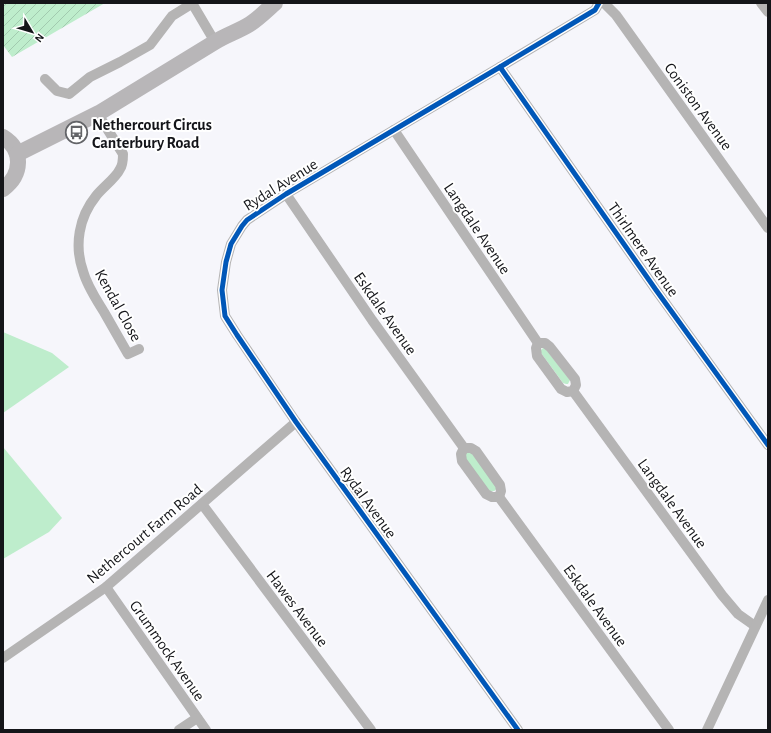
<svg xmlns="http://www.w3.org/2000/svg" width="771" height="733" font-family="'Alegreya Sans',sans-serif">
  <style>
    .green { fill: #beedcc }
    .garden { fill: url(#garden-furrows) }
    .lines { fill: none; stroke-linecap: round; stroke-linejoin: round }
    .street { stroke: #b5b4b4; stroke-width: 10 }
    .primary { stroke: #b8b6b8; stroke-width: 16 }
    .cycleway-casing { stroke: #fff; stroke-width: 8 }
    .cycleway { stroke: #0057b8; stroke-width: 5 }
    .labels { text-anchor: middle; stroke-width: 4; stroke-linejoin: round; paint-order: stroke }
    .street-label { font-size: 16px; fill: #141519; stroke: #fff }
    .poi-label { font-size: 16px; font-weight: bold; fill: #141519; stroke: #fff; text-anchor: start }
  </style>
  <defs>
    <pattern id="garden-furrows" width="10" height="10" patternUnits="userSpaceOnUse"><rect width="10" height="10" fill="#beedcc"/><path d="M-1 1l2-2M0 10L10 0M9 11l2-2" fill="none" stroke="#a2caaf"/></pattern>
  </defs>
  <rect width="100%" height="100%" fill="#f6f6fb"/>
  <!-- green -->
  <g class="green">
    <path d="M3 332 52 353 69 367 3 413Z"/>
    <path d="M544 347 570 380 568 384H566L563 383 541 353V350Z"/>
    <path d="M3 447 62 518 49 532 3 559Z"/>
    <path d="M467 452H471L497 486C496 491 494 492 489 491L465 459V455Z"/>
  </g>
  <!-- garden -->
  <path class="garden" d="M3 3H105L12 57 3 45Z"/>
  <g class="lines">
    <!-- street -->
    <g class="street">
      <path d="M192 3 215 42"/>
      <path d="M604 3 616 15 768 228"/>
      <path d="M761 3 768 12"/>
      <path d="M500 67 656 290 768 445"/>
      <path d="M45 79 57 91 69 94 90 77 120 62 150 45 172 16 193 3"/>
      <path d="M99 113 101 119 123 154C123 159 123 165 120 169 116 178 102 188 96 196 79 217 74 245 83 271 87 286 96 299 104 312 112 326 120 340 128 354L139 349"/>
      <path d="M394 130 538 343"/>
      <path d="M286 194 372 320 464 448"/>
      <path d="M538 343H545L550 347 575 379 576 385 573 391 567 392 561 389 537 356 536 348Z"/>
      <path d="M573 391 722 595 738 614 755 626"/>
      <path d="M464 448H471L476 451 500 485 501 491 499 497H492L486 494 462 461 461 454Z"/>
      <path d="M499 497 669 730"/>
      <path d="M202 504 371 730"/>
      <path d="M106 587 206 730"/>
      <path d="M3 658 106 587 296 422"/>
      <path d="M179 730 197 718"/>
      <path d="M518 730 296 422 237 335 225 316 222 290 226 262 231 244 242 226 247 220 286 194 500 67 595 10 599 3"/>
      <path d="M707 730 768 600"/>
    </g>
    <!-- primary -->
    <g class="primary">
      <path d="M3 137C24 150 22 175 3 189"/>
      <path d="M17 154 99 113 215 42C226 35 239 31 250 24 259 18 267 10 275 3"/>
    </g>
    <defs>
      <g id="cycleway">
        <path d="M500 67 656 290 768 445"/>
        <path d="M518 730 296 422 237 335 225 316 222 290 226 262 231 244 242 226 247 220 286 194 500 67 595 10 599 3"/>
      </g>
    </defs>
    <!-- cycleway casing -->
    <use href="#cycleway" class="cycleway-casing"/>
    <!-- cycleway -->
    <use href="#cycleway" class="cycleway"/>
  </g>
  <!-- icons -->
  <defs>
    <symbol id="bus-ring" viewBox="-11 -11 22 22"><circle r="9.5" fill="#fff" stroke="#636468" stroke-width="1.5"/><path d="M-5-6H5V4H4V6H2V4H-2V6H-4V4H-5ZM-3.5-4V0h7V-4ZM-3.5 1.2v1.5H-2V1.2ZM2 1.2v1.5H3.5V1.2Z" fill="#636468"/></symbol>
  </defs>
  <g fill-rule="evenodd">
    <use href="#bus-ring" x="64" y="120" width="25" height="25"/>
  </g>
  <g class="labels">
    <!-- street labels -->
    <g class="street-label">
      <text transform="translate(699 106) rotate(54)" y="6">Coniston Avenue</text>
      <text transform="translate(280 184) rotate(-32)" y="6">Rydal Avenue</text>
      <text transform="translate(478 228) rotate(56)" y="6">Langdale Avenue</text>
      <text transform="translate(644 249) rotate(55)" y="6">Thirlmere Avenue</text>
      <text transform="translate(119 305) rotate(61)" y="6">Kendal Close</text>
      <text transform="translate(386 313) rotate(55)" y="6">Eskdale Avenue</text>
      <text transform="translate(369 502) rotate(54)" y="6">Rydal Avenue</text>
      <text transform="translate(673 503) rotate(54)" y="6">Langdale Avenue</text>
      <text transform="translate(144 533) rotate(-40)" y="6">Nethercourt Farm Road</text>
      <text transform="translate(596 605) rotate(54)" y="6">Eskdale Avenue</text>
      <text transform="translate(298 608) rotate(53)" y="6">Hawes Avenue</text>
      <text transform="translate(168 650) rotate(55)" y="6">Grummock Avenue</text>
    </g>
    <!-- poi labels -->
    <g class="poi-label">
      <text x="92" y="130">Nethercourt Circus<tspan x="92" dy="18">Canterbury Road</tspan></text>
    </g>
  </g>
  <!-- border -->
  <rect width="771" height="733" fill="none" stroke="#141519" stroke-width="8"/>
  <!-- north arrow -->
  <g transform="translate(32 32) rotate(128)" stroke="#ffffff" stroke-width="3" paint-order="stroke">
  <path d="M0-3L7 15L0 10L-7 15Z" fill="#141519"/>
  <text y="-6" font-size="11" font-weight="bold" text-anchor="middle" fill="#141519">N</text>
  </g>
</svg>
